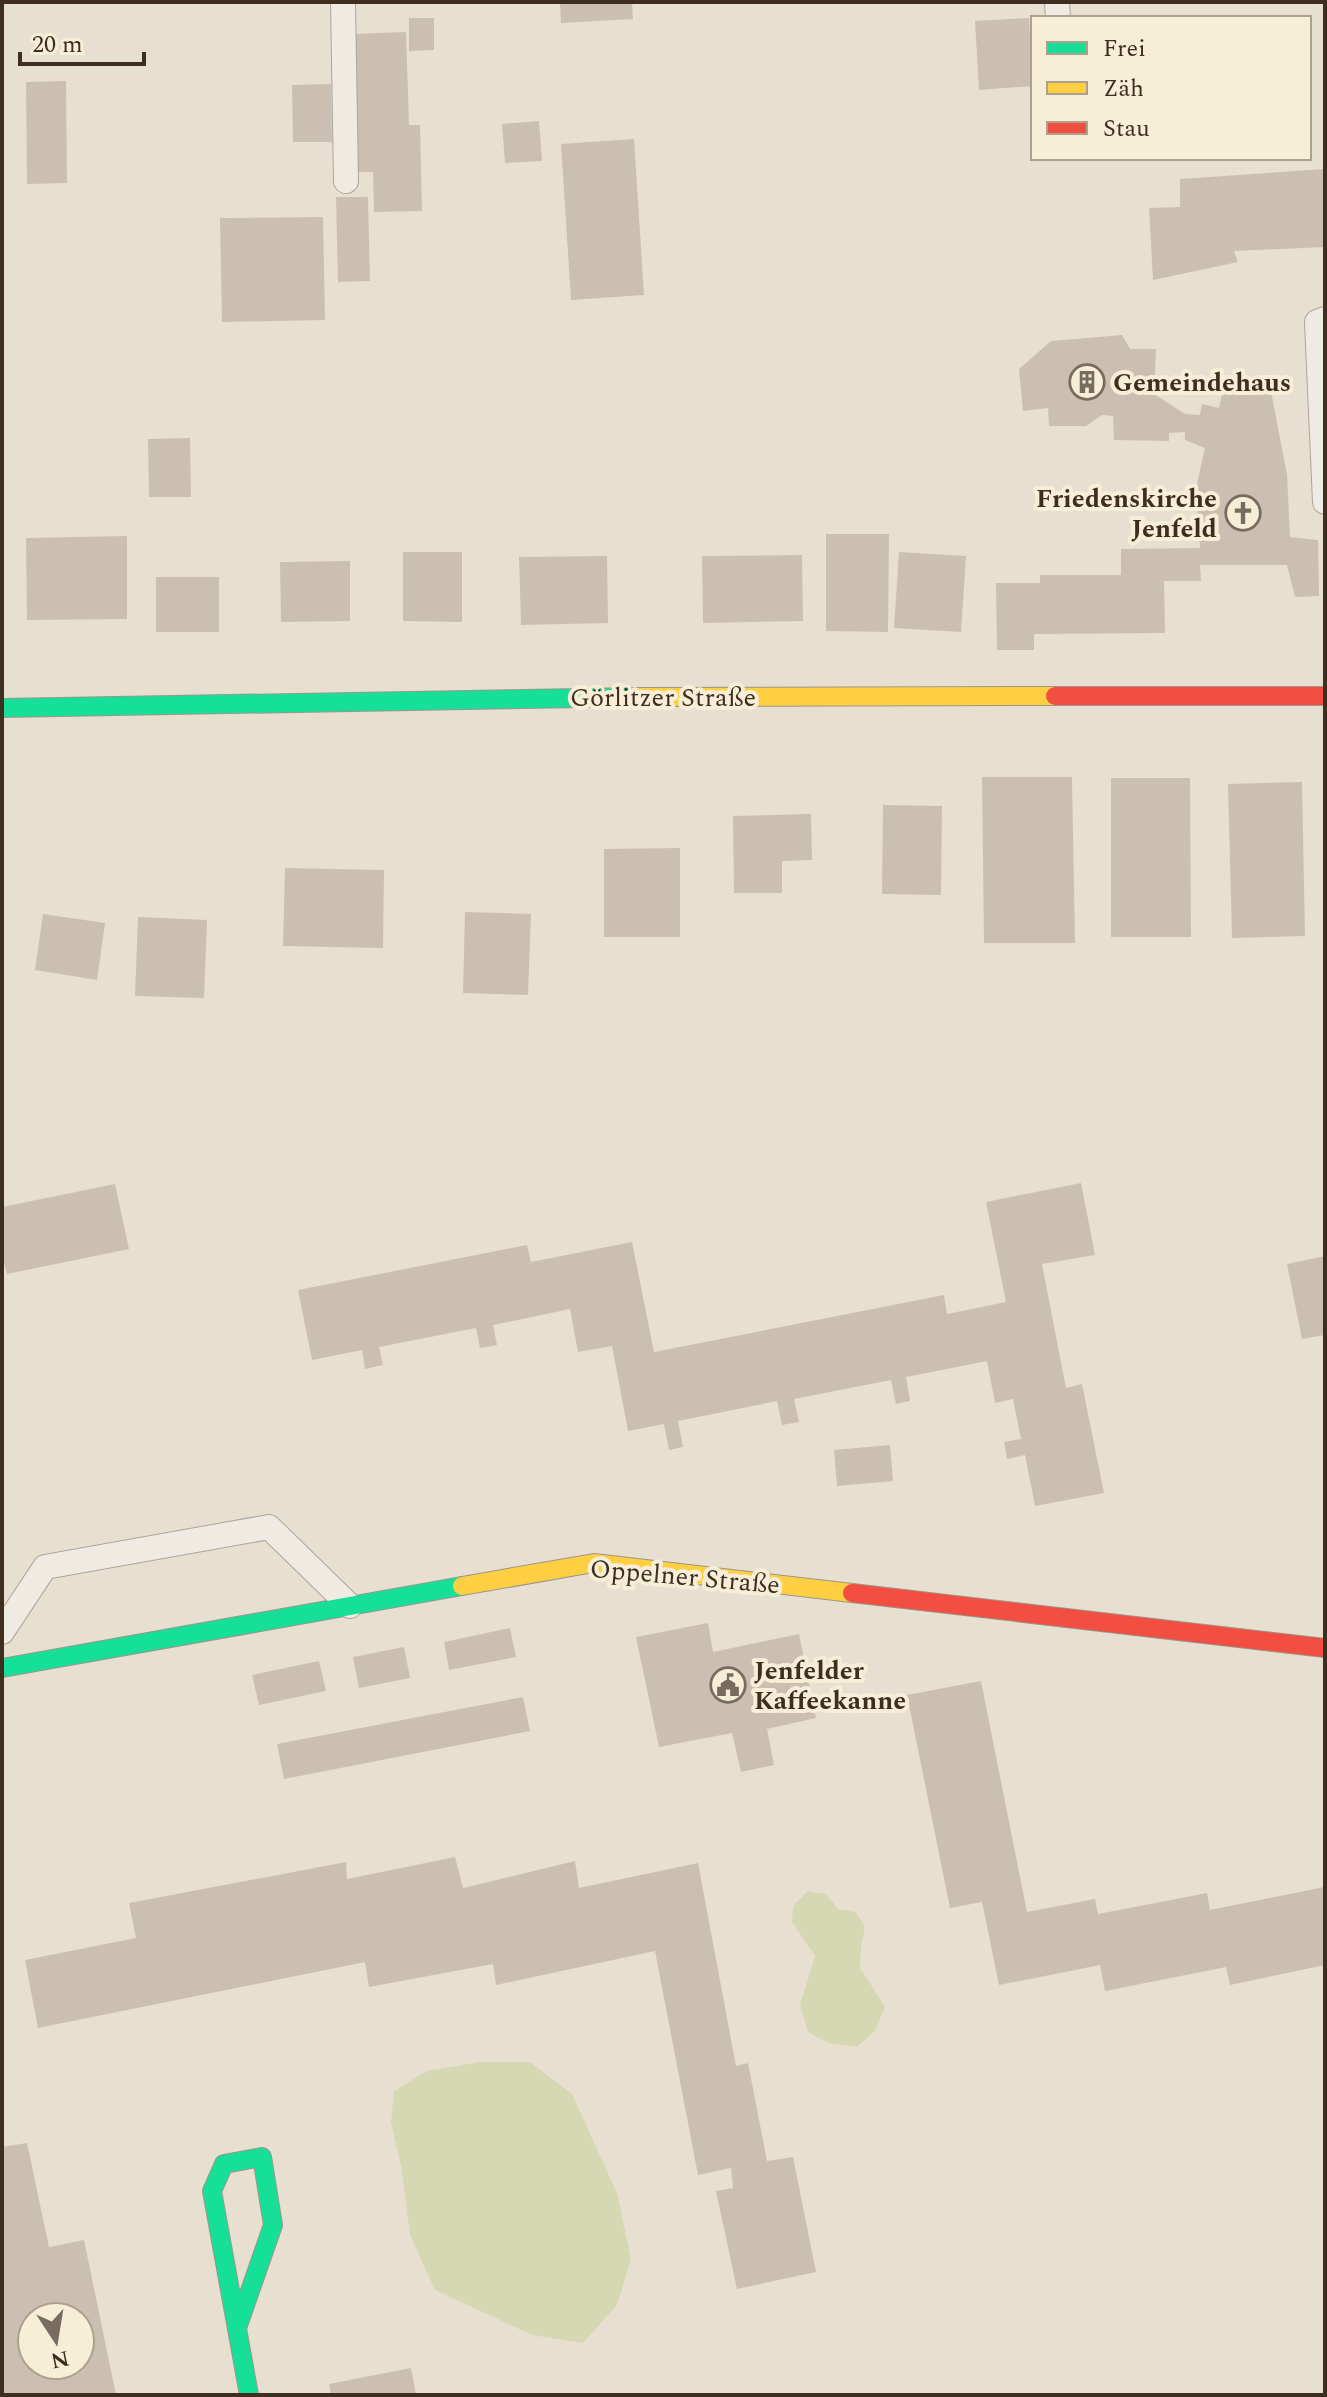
<svg xmlns="http://www.w3.org/2000/svg" width="1327" height="2397" font-family="Spectral,serif">
  <style>
    .green { fill: #d6d7b3 }
    .building { fill: #cbbfb2; fill-rule: evenodd }
    .lines { fill: none; stroke-linecap: round; stroke-linejoin: round }
    .lane-casing { stroke: #ada599; stroke-width: 26 }
    .fast-casing { stroke: #9c958a; stroke-width: 20 }
    .slow-casing { stroke: #9c958a; stroke-width: 20 }
    .jam-casing { stroke: #9c958a; stroke-width: 20 }
    .lane { stroke: #efebe3; stroke-width: 24 }
    .fast { stroke: #16e098; stroke-width: 18 }
    .slow { stroke: #ffcf43; stroke-width: 18 }
    .jam { stroke: #f24e42; stroke-width: 18 }
    .labels { text-anchor: middle; stroke-width: 8; stroke-linejoin: round; paint-order: stroke }
    .poi-label { font-size: 26px; font-weight: bold; fill: #3d2e20; stroke: #f7eed8; text-anchor: start }
    .street-label { font-size: 26px; fill: #3d2e20; stroke: #f7eed8 }
  </style>
  <rect width="100%" height="100%" fill="#e7e0d1"/>
  <!-- green -->
  <g class="green">
    <path d="M808 1891 826 1894 838 1909 856 1912 865 1927 861 1946 860 1968 885 2007 875 2031 857 2047 828 2043 808 2032 800 2005 815 1956 792 1922 793 1906Z"/>
    <path d="M480 2062H530L572 2094 617 2193 631 2259 617 2305 583 2343 532 2335 435 2290 410 2235 402 2171 391 2122 394 2091 427 2071Z"/>
  </g>
  <!-- building -->
  <g class="building">
    <path d="M560 2H632L633 19 561 23Z"/>
    <path d="M409 18H434V50L409 51Z"/>
    <path d="M1029 18 1033 86 979 90 975 21Z"/>
    <path d="M406 32 409 125H420L422 211 374 212 373 172H357L353 34Z"/>
    <path d="M66 81 67 183 27 184 26 82Z"/>
    <path d="M331 84 332 142H293L292 85Z"/>
    <path d="M539 121 542 161 505 163 502 124Z"/>
    <path d="M634 139 644 295 571 300 561 144Z"/>
    <path d="M1325 169V247L1234 251 1238 262 1153 280 1149 208 1180 207V179Z"/>
    <path d="M336 197H368L370 281 338 282Z"/>
    <path d="M323 217 325 320 222 322 220 218Z"/>
    <path d="M1122 335 1130 349H1156L1154 394 1185 414 1200 415 1202 404 1219 408 1222 394 1271 391 1287 475 1290 537 1318 540 1319 596 1295 597 1287 565H1200L1201 581H1164L1165 633 1034 634V650H997L996 583H1040V575H1121V549L1200 548 1196 488 1205 448 1185 440V432L1169 433V441L1114 440 1113 416 1102 415 1086 426H1049L1048 408 1023 411 1019 369 1051 341Z"/>
    <path d="M190 438 191 497H149L148 439Z"/>
    <path d="M826 534H889L888 632 826 631Z"/>
    <path d="M127 536V619L27 620 26 538Z"/>
    <path d="M403 552H462V622L403 621Z"/>
    <path d="M899 552 966 556 961 632 894 628Z"/>
    <path d="M802 555 803 621 703 623 702 556Z"/>
    <path d="M607 556 608 623 521 625 519 557Z"/>
    <path d="M350 561V621L281 622 280 562Z"/>
    <rect x="156" y="577" width="63" height="55"/>
    <path d="M982 777H1072L1075 943H984Z"/>
    <path d="M1111 778H1190L1191 937H1111Z"/>
    <path d="M1302 782 1305 936 1232 938 1228 784Z"/>
    <path d="M883 805 942 806 941 895 882 894Z"/>
    <path d="M811 814 812 860 782 861V893H734L733 816Z"/>
    <path d="M680 848V937H604V849Z"/>
    <path d="M285 868 384 870 383 948 283 946Z"/>
    <path d="M465 912 531 914 528 995 463 993Z"/>
    <path d="M43 914 105 923 97 980 35 970Z"/>
    <path d="M138 917 207 920 204 998 135 996Z"/>
    <path d="M1081 1183 1095 1255 1042 1264 1066 1388 1082 1384 1104 1493 1035 1506 1025 1455 1007 1459 1004 1442 1021 1439 1013 1399 995 1403 987 1361 906 1377 910 1401 896 1404 891 1380 794 1399 799 1422 782 1425 777 1401 678 1421 683 1447 669 1450 664 1424 628 1431 612 1346 578 1352 570 1309 493 1325 497 1345 480 1348 476 1328 379 1347 383 1365 365 1369 362 1350 312 1360 298 1290 527 1245 531 1262 632 1242 654 1352 944 1295 947 1314 1006 1302 986 1202Z"/>
    <path d="M115 1184 129 1249 7 1274 2 1254V1207Z"/>
    <path d="M1325 1256V1335L1302 1339 1287 1264Z"/>
    <path d="M890 1445 893 1481 837 1486 834 1450Z"/>
    <path d="M708 1623 713 1652 799 1634 816 1718 767 1729 774 1765 741 1772 732 1733 659 1747 636 1637Z"/>
    <path d="M510 1628 516 1657 449 1670 444 1642Z"/>
    <path d="M404 1647 410 1678 359 1688 353 1657Z"/>
    <path d="M319 1661 326 1691 259 1705 252 1675Z"/>
    <path d="M981 1681 1027 1912 1095 1899 1098 1914 1207 1893 1210 1910 1324 1887 1325 1965 1230 1985 1226 1967 1105 1991 1100 1965 999 1985 982 1902 950 1908 907 1695Z"/>
    <path d="M523 1697 530 1731 284 1779 277 1744Z"/>
    <path d="M455 1857 463 1888 575 1861 579 1888 698 1863 736 2066 748 2063 767 2161 793 2157 816 2272 737 2289 716 2191 733 2188 731 2168 698 2175 655 1951 496 1985 493 1964 369 1987 365 1962 38 2028 25 1960 136 1938 129 1903 346 1862 347 1879Z"/>
    <path d="M27 2143 49 2247 84 2240 116 2395H2V2147ZM32 2317H80V2365H32Z"/>
    <path d="M411 2368 416 2395H331L329 2384Z"/>
  </g>
  <g class="lines">
    <defs>
      <g id="lane">
        <path d="M343 2 346 181"/>
        <path d="M1057 2 1058 18"/>
        <path d="M1325 319 1317 322 1325 502"/>
        <path d="M2 1632 45 1567 269 1527 350 1606"/>
      </g>
      <g id="fast">
        <path d="M2 708 639 697"/>
        <path d="M2 1668 462 1586"/>
        <path d="M237 2328 273 2225 262 2157 224 2164 212 2191 249 2395"/>
      </g>
      <g id="slow">
        <path d="M639 697 1055 696"/>
        <path d="M462 1586 594 1563 852 1593"/>
      </g>
      <g id="jam">
        <path d="M1055 696H1325"/>
        <path d="M852 1593 1325 1648"/>
      </g>
    </defs>
    <!-- lane casing -->
    <use href="#lane" class="lane-casing"/>
    <!-- fast casing -->
    <use href="#fast" class="fast-casing"/>
    <!-- slow casing -->
    <use href="#slow" class="slow-casing"/>
    <!-- jam casing -->
    <use href="#jam" class="jam-casing"/>
    <!-- lane -->
    <use href="#lane" class="lane"/>
    <!-- fast -->
    <use href="#fast" class="fast"/>
    <!-- slow -->
    <use href="#slow" class="slow"/>
    <!-- jam -->
    <use href="#jam" class="jam"/>
  </g>
  <!-- icons -->
  <defs>
    <symbol id="building-ring" viewBox="-11 -11 22 22"><circle r="9.5" fill="#f7eed8" stroke="#786c5e" stroke-width="1.5"/><path d="M-4-6H4V6H1V3H-1V6H-4ZM-2.5-4.3h1.7v1.8h-1.7ZM.8-4.3h1.7v1.8H.8ZM-2.5-1h1.7V.8h-1.7ZM.8-1h1.7V.8H.8Z" fill="#786c5e"/></symbol>
    <symbol id="church-ring" viewBox="-11 -11 22 22"><circle r="9.5" fill="#f7eed8" stroke="#786c5e" stroke-width="1.5"/><path d="M-1.2-6h2.4v3.5h3.3v2.4h-3.3V6h-2.4V-.1h-3.3v-2.4h3.3Z" fill="#786c5e"/></symbol>
    <symbol id="civic-ring" viewBox="-11 -11 22 22"><circle r="9.5" fill="#f7eed8" stroke="#786c5e" stroke-width="1.5"/><path d="M-.6-6.5H3V-4.5H.6V-3L4-1V1h2V6H-6V1h2V-1L-.6-3ZM-1.2 2.5V6h2.4V2.5Z" fill="#786c5e"/></symbol>
  </defs>
  <g fill-rule="evenodd">
    <use href="#building-ring" x="1067" y="362" width="40" height="40"/>
    <use href="#church-ring" x="1223" y="493" width="40" height="40"/>
    <use href="#civic-ring" x="708" y="1665" width="40" height="40"/>
  </g>
  <g class="labels">
    <!-- poi labels -->
    <g class="poi-label">
      <text x="1113" y="391">Gemeindehaus</text>
      <text x="1217" y="507" text-anchor="end">Friedenskirche<tspan x="1217" dy="30">Jenfeld</tspan></text>
      <text x="754" y="1679">Jenfelder<tspan x="754" dy="30">Kaffeekanne</tspan></text>
    </g>
    <!-- street labels -->
    <g class="street-label">
      <text x="663" y="706">Görlitzer Straße</text>
      <text transform="translate(685 1576) rotate(5)" y="9">Oppelner Straße</text>
    </g>
  </g>
  <!-- border -->
  <rect width="1327" height="2397" fill="none" stroke="#3d2e20" stroke-width="8"/>
  <!-- legend -->
  <rect x="1031" y="16" width="280" height="144" fill="#f7eed8" stroke="#ada18e" stroke-width="2"/>
  <rect x="1047" y="42" width="40" height="12" fill="#16e098" stroke="#ada18e" stroke-width="2"/>
  <text x="1103" y="56" font-size="24" fill="#3d2e20">Frei</text>
  <rect x="1047" y="82" width="40" height="12" fill="#ffcf43" stroke="#ada18e" stroke-width="2"/>
  <text x="1103" y="96" font-size="24" fill="#3d2e20">Zäh</text>
  <rect x="1047" y="122" width="40" height="12" fill="#f24e42" stroke="#ada18e" stroke-width="2"/>
  <text x="1103" y="136" font-size="24" fill="#3d2e20">Stau</text>
  <!-- north arrow -->
  <g transform="translate(56 2341) rotate(168)"><circle r="38" fill="#f7eed8" stroke="#ada18e" stroke-width="2"/>
  <path d="M0-6L14 30L0 20L-14 30Z" fill="#786c5e"/>
  <text y="-12" font-size="22" font-weight="bold" text-anchor="middle" fill="#3d2e20">N</text>
  </g>
  <!-- scale -->
  <path d="M20 52v12h124v-12" fill="none" stroke="#3d2e20" stroke-width="4"/>
  <text x="32" y="52" font-size="24" fill="#3d2e20" stroke="#f7eed8" stroke-width="6" paint-order="stroke">20 m</text>
</svg>
